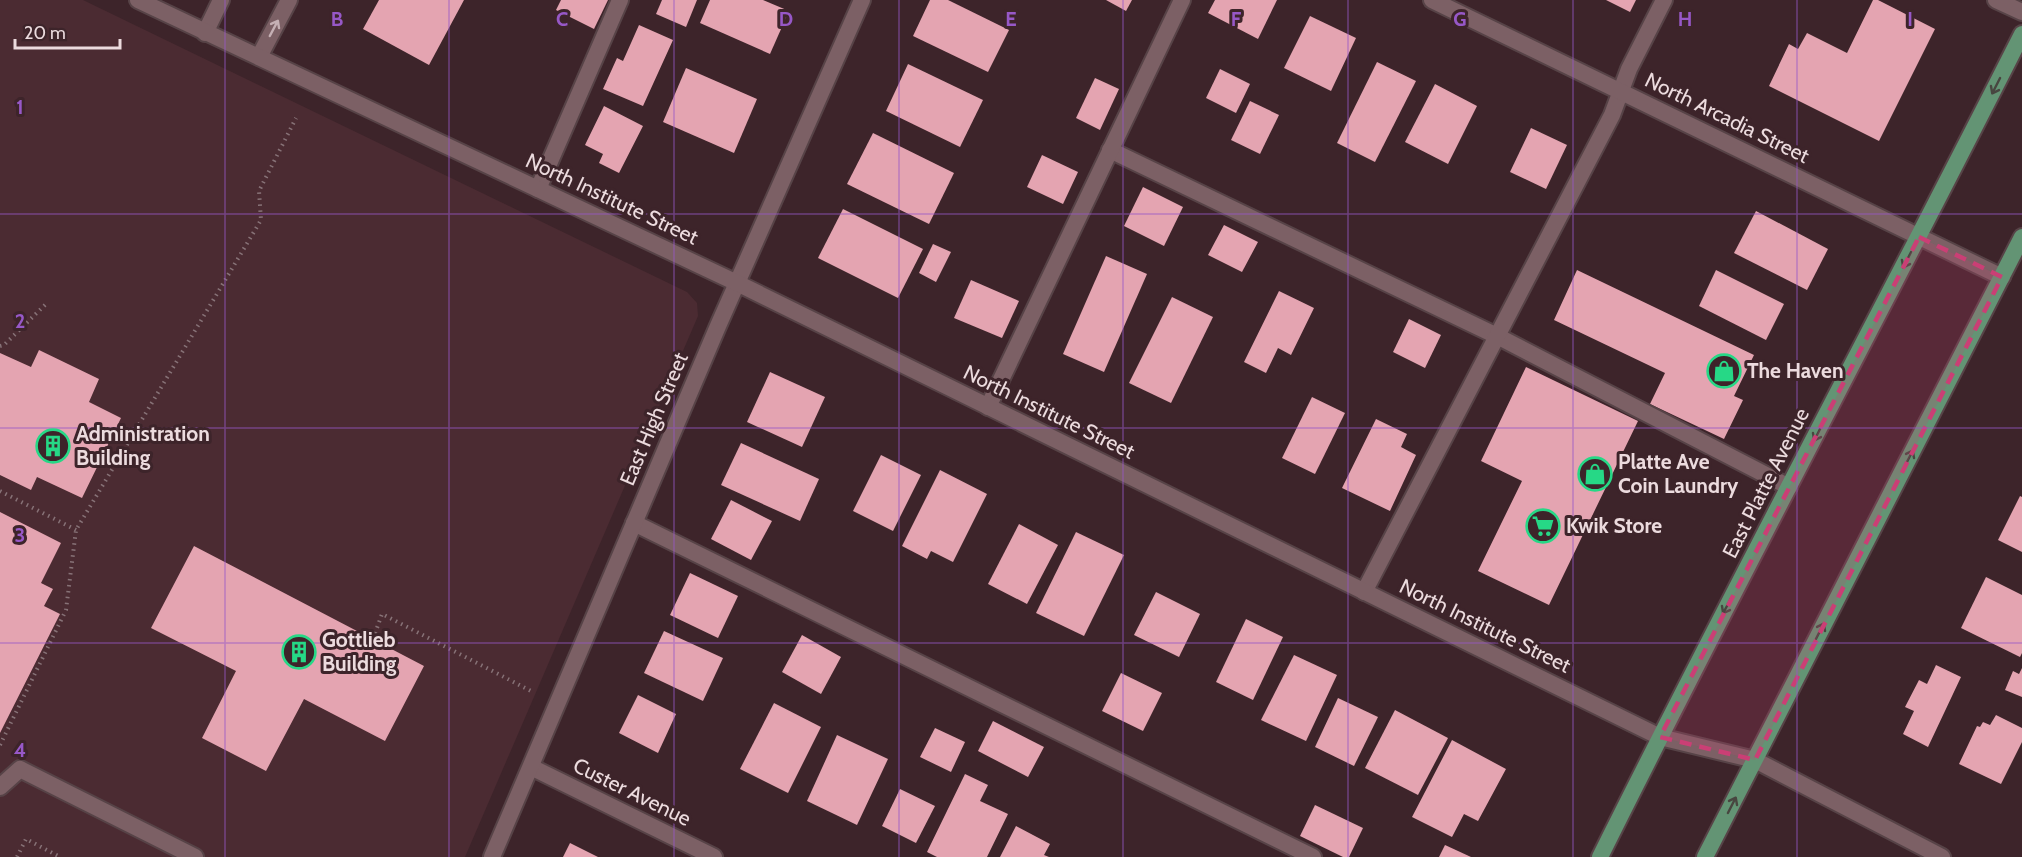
<svg xmlns="http://www.w3.org/2000/svg" width="2022" height="857" font-family="Cabin,sans-serif">
  <style>
    .built { fill: #4b2b32 }
    .building { fill: #e4a4b1 }
    .lines { fill: none; stroke-linecap: round; stroke-linejoin: round }
    .service-casing { stroke: #574347; stroke-width: 20 }
    .minor-casing { stroke: #574347; stroke-width: 20 }
    .tertiary-casing { stroke: #574347; stroke-width: 20 }
    .primary-casing { stroke: #574347; stroke-width: 20 }
    .path { stroke: #877277; stroke-width: 4; stroke-dasharray: 1.5 4.5; stroke-linecap: butt }
    .service { stroke: #7c6065; stroke-width: 16 }
    .minor { stroke: #7c6065; stroke-width: 16 }
    .tertiary { stroke: #7c6065; stroke-width: 16 }
    .primary { stroke: #639474; stroke-width: 16 }
    .oneway { stroke: #c5b0b4 }
    .oneway2 { stroke: #484640 }
    .marked { fill: #ca3f75; fill-opacity: 0.2; stroke: #ca3f75; stroke-width: 4.5; stroke-dasharray: 12 8; stroke-linejoin: round }
    .grid { fill: none; stroke: #9758c7; stroke-width: 1.5; stroke-opacity: 0.55 }
    .labels { text-anchor: middle; stroke-width: 6; stroke-linejoin: round; paint-order: stroke }
    .street-label { font-size: 21px; fill: #ecdbde; stroke: #3d242a }
    .poi-label { font-size: 21px; font-weight: bold; fill: #ecdbde; stroke: #3d242a; text-anchor: start }
    .grid-label { font-size: 20px; text-anchor: middle; font-weight: bold; fill: #9758c7; stroke: #3d242a; stroke-width: 6; stroke-linejoin: round; paint-order: stroke }
  </style>
  <rect width="100%" height="100%" fill="#3d242a"/>
  <!-- built -->
  <path class="built" d="M0 0H83L687 292 697 303 698 316 465 857H0Z"/>
  <!-- building -->
  <g class="building">
    <path d="M379 0H464L429 65 363 29Z"/>
    <path d="M561 0H608L594 29 556 10Z"/>
    <path d="M662 0H697L686 27 656 14Z"/>
    <path d="M710 0H763L789 11 770 54 700 23Z"/>
    <path d="M930 0H948L1009 30 988 72 913 36Z"/>
    <path d="M1106 0H1132L1126 11Z"/>
    <path d="M1215 0H1277L1258 39 1208 13Z"/>
    <path d="M1606 0H1636L1630 12Z"/>
    <path d="M1873 0H1878L1935 29 1879 141 1769 86 1789 44 1798 49 1807 33 1847 53Z"/>
    <path d="M1310 16 1356 38 1331 91 1284 68Z"/>
    <path d="M639 25 673 40 643 106 603 89 617 58 623 61Z"/>
    <path d="M1377 62 1416 81 1375 162 1337 143Z"/>
    <path d="M908 64 983 100 960 147 886 111Z"/>
    <path d="M686 68 757 99 734 153 663 122Z"/>
    <path d="M1220 69 1250 84 1236 113 1206 98Z"/>
    <path d="M1095 78 1119 89 1100 130 1076 118Z"/>
    <path d="M1435 84 1477 106 1448 164 1405 142Z"/>
    <path d="M1250 101 1279 115 1260 154 1231 140Z"/>
    <path d="M604 106 643 126 619 173 599 163 603 154 585 145Z"/>
    <path d="M1531 128 1567 145 1546 189 1510 172Z"/>
    <path d="M873 133 954 173 929 224 847 184Z"/>
    <path d="M1042 155 1078 172 1063 204 1027 187Z"/>
    <path d="M1143 187 1183 207 1164 246 1124 226Z"/>
    <path d="M843 209 923 249 898 298 818 258Z"/>
    <path d="M1756 211 1828 249 1807 290 1734 253Z"/>
    <path d="M1224 225 1258 242 1242 272 1208 255Z"/>
    <path d="M933 244 951 252 936 282 919 273Z"/>
    <path d="M1106 256 1147 274 1104 372 1063 354Z"/>
    <path d="M1577 270 1754 355 1734 396 1743 400 1724 439 1650 404 1665 373 1554 320Z"/>
    <path d="M1716 270 1784 304 1766 340 1699 306Z"/>
    <path d="M971 280 1019 301 1002 338 954 318Z"/>
    <path d="M1279 291 1314 308 1291 355 1278 348 1266 373 1244 362Z"/>
    <path d="M1172 297 1213 317 1171 403 1129 383Z"/>
    <path d="M1409 319 1441 335 1425 368 1393 352Z"/>
    <path d="M39 350 99 379 89 402 121 418 82 498 37 477 31 490 0 475V353L31 367Z"/>
    <path d="M1526 367 1638 421 1549 605 1478 571 1522 481 1481 461Z"/>
    <path d="M770 372 825 397 802 447 747 422Z"/>
    <path d="M1312 397 1345 413 1315 474 1282 458Z"/>
    <path d="M1376 419 1407 434 1401 447 1416 455 1390 511 1342 488Z"/>
    <path d="M741 443 819 479 800 521 721 485Z"/>
    <path d="M881 455 921 475 893 531 853 511Z"/>
    <path d="M940 470 987 494 953 562 931 551 927 559 902 546Z"/>
    <path d="M2020 496 2022 497V552L1998 540Z"/>
    <path d="M731 500 772 521 751 560 711 539Z"/>
    <path d="M0 512 61 543 41 583 53 589 44 606 60 614 0 733Z"/>
    <path d="M1019 524 1058 545 1027 604 988 584Z"/>
    <path d="M1076 532 1124 555 1084 636 1036 613Z"/>
    <path d="M194 546 424 666 385 741 304 699 266 771 202 738 236 671 151 628Z"/>
    <path d="M690 573 738 596 718 638 670 615Z"/>
    <path d="M1986 577 2022 595V653L2020 657 1961 628Z"/>
    <path d="M1156 592 1200 614 1179 657 1134 635Z"/>
    <path d="M1246 619 1283 637 1253 700 1216 682Z"/>
    <path d="M664 631 723 658 703 701 644 673Z"/>
    <path d="M802 635 841 657 821 694 782 672Z"/>
    <path d="M1294 655 1337 675 1306 741 1261 720Z"/>
    <path d="M1936 665 1961 677 1928 747 1903 734 1914 711 1905 707 1919 680 1927 684Z"/>
    <path d="M2022 668V697L2005 690 2013 671 2019 674Z"/>
    <path d="M1121 673 1162 693 1143 731 1102 711Z"/>
    <path d="M638 695 676 714 658 753 619 733Z"/>
    <path d="M1338 698 1378 717 1354 766 1315 747Z"/>
    <path d="M774 703 821 727 788 793 740 769Z"/>
    <path d="M1395 710 1448 738 1418 795 1365 768Z"/>
    <path d="M1996 715 2022 728V742L2001 784 1959 764 1977 726 1980 727 1983 722 1990 725Z"/>
    <path d="M993 721 1044 747 1028 777 978 751Z"/>
    <path d="M935 728 965 742 951 772 920 757Z"/>
    <path d="M837 735 888 759 857 825 807 801Z"/>
    <path d="M1452 740 1506 769 1478 821 1464 814 1452 837 1412 817Z"/>
    <path d="M965 774 988 785 980 801 1008 814 987 857H937L927 852Z"/>
    <path d="M900 789 935 806 916 843 882 826Z"/>
    <path d="M1315 805 1363 828 1349 857H1343L1300 836Z"/>
    <path d="M1016 826 1050 844 1044 855 1049 857H1000Z"/>
    <path d="M570 843 598 857H563Z"/>
    <path d="M1445 845 1471 857H1439Z"/>
  </g>
  <g class="lines">
    <defs>
      <g id="service">
        <path d="M1996 0 2022 12"/>
        <path d="M1110 150 1497 336 1789 487"/>
        <path d="M538 189 620 0"/>
        <path d="M988 407 1182 0"/>
        <path d="M634 523 1313 857"/>
        <path d="M1364 592 1612 115 1629 69 1664 0"/>
        <path d="M0 787 20 769 195 857"/>
      </g>
      <g id="minor">
        <path d="M1432 0 2002 277"/>
        <path d="M205 33 221 0"/>
        <path d="M259 57 289 0"/>
        <path d="M531 767 714 857"/>
        <path d="M492 857 718 326 862 0"/>
      </g>
      <path id="tertiary" d="M138 0 737 283 1660 737 1755 760 1942 857"/>
      <g id="primary">
        <path d="M1600 857C1737 581 1883 309 2022 34"/>
        <path d="M1705 857 2022 237"/>
      </g>
    </defs>
    <!-- service casing -->
    <use href="#service" class="service-casing"/>
    <!-- minor casing -->
    <use href="#minor" class="minor-casing"/>
    <!-- tertiary casing -->
    <use href="#tertiary" class="tertiary-casing"/>
    <!-- primary casing -->
    <use href="#primary" class="primary-casing"/>
    <!-- path -->
    <g class="path">
      <path d="M0 346 4 345 47 303"/>
      <path d="M0 491 76 530"/>
      <path d="M373 639 382 614 533 692"/>
      <path d="M0 745 66 610 76 530 261 220 259 191 296 118"/>
      <path d="M17 857 26 839 60 857"/>
    </g>
    <!-- service -->
    <use href="#service" class="service"/>
    <!-- minor -->
    <use href="#minor" class="minor"/>
    <!-- tertiary -->
    <use href="#tertiary" class="tertiary"/>
    <!-- primary -->
    <use href="#primary" class="primary"/>
  </g>
  <!-- one-way arrows -->
  <defs><path id="oneway-shaft" d="M-6 0H5M1.5-3L5.5 0L1.5 3" fill="none" stroke-width="1.6" stroke-linecap="round" stroke-linejoin="round" transform="scale(1.5)"/></defs>
  <use class="oneway" href="#oneway-shaft" transform="translate(274 28) rotate(-62)"/>
  <g class="oneway2">
    <use href="#oneway-shaft" transform="translate(1996 86) rotate(117)"/>
    <use href="#oneway-shaft" transform="translate(1907 260) rotate(117)"/>
    <use href="#oneway-shaft" transform="translate(1818 433) rotate(117)"/>
    <use href="#oneway-shaft" transform="translate(1909 458) rotate(-63)"/>
    <use href="#oneway-shaft" transform="translate(1727 606) rotate(118)"/>
    <use href="#oneway-shaft" transform="translate(1820 631) rotate(-63)"/>
    <use href="#oneway-shaft" transform="translate(1732 805) rotate(-63)"/>
  </g>
  <!-- marked area -->
  <path class="marked" d="M1919 237 2002 277 1755 760 1660 737Z"/>
  <!-- grid -->
  <path class="grid" d="M225 0V857M449 0V857M674 0V857M899 0V857M1123 0V857M1348 0V857M1573 0V857M1797 0V857M0 214H2022M0 428H2022M0 643H2022"/>
  <!-- icons -->
  <defs>
    <symbol id="shop-ring" viewBox="-11 -11 22 22"><circle r="9.5" fill="#3d242a" stroke="#26d886" stroke-width="1.5"/><path d="M-5-2.5h2.3a2.7 3.5 0 0 1 5.4 0H5L5.5 6h-11ZM-1.5-2.5h3a1.5 2.3 0 0 0-3 0Z" fill="#26d886"/></symbol>
    <symbol id="building-ring" viewBox="-11 -11 22 22"><circle r="9.5" fill="#3d242a" stroke="#26d886" stroke-width="1.5"/><path d="M-4-6H4V6H1V3H-1V6H-4ZM-2.5-4.3h1.7v1.8h-1.7ZM.8-4.3h1.7v1.8H.8ZM-2.5-1h1.7V.8h-1.7ZM.8-1h1.7V.8H.8Z" fill="#26d886"/></symbol>
    <symbol id="supermarket-ring" viewBox="-11 -11 22 22"><circle r="9.5" fill="#3d242a" stroke="#26d886" stroke-width="1.5"/><path d="M-6-5.5h2.5l.6 2H6L4.5 2H-2.5L-4.4-4H-6ZM-1.5 3.2a1.3 1.3 0 1 0 .1 0ZM3 3.2a1.3 1.3 0 1 0 .1 0Z" fill="#26d886"/></symbol>
  </defs>
  <g fill-rule="evenodd">
    <use href="#shop-ring" x="1705" y="352" width="38" height="38"/>
    <use href="#building-ring" x="34" y="427" width="38" height="38"/>
    <use href="#shop-ring" x="1576" y="455" width="38" height="38"/>
    <use href="#supermarket-ring" x="1524" y="507" width="38" height="38"/>
    <use href="#building-ring" x="280" y="633" width="38" height="38"/>
  </g>
  <g class="labels">
    <!-- street labels -->
    <g class="street-label">
      <text transform="translate(1727 118) rotate(26)" y="7">North Arcadia Street</text>
      <text transform="translate(612 199) rotate(25)" y="7">North Institute Street</text>
      <text transform="translate(1049 412) rotate(26)" y="7">North Institute Street</text>
      <text transform="translate(654 419) rotate(-67)" y="7">East High Street</text>
      <text transform="translate(1766 483) rotate(-63)" y="7">East Platte Avenue</text>
      <text transform="translate(1485 626) rotate(26)" y="7">North Institute Street</text>
      <text transform="translate(632 792) rotate(26)" y="7">Custer Avenue</text>
    </g>
    <!-- poi labels -->
    <g class="poi-label">
      <text x="1747" y="378">The Haven</text>
      <text x="76" y="441">Administration<tspan x="76" dy="24">Building</tspan></text>
      <text x="1618" y="469">Platte Ave<tspan x="1618" dy="24">Coin Laundry</tspan></text>
      <text x="1566" y="533">Kwik Store</text>
      <text x="322" y="647">Gottlieb<tspan x="322" dy="24">Building</tspan></text>
    </g>
  </g>
  <g class="grid-label">
    <text x="337" y="26">B</text>
    <text x="562" y="26">C</text>
    <text x="786" y="26">D</text>
    <text x="1011" y="26">E</text>
    <text x="1236" y="26">F</text>
    <text x="1460" y="26">G</text>
    <text x="1685" y="26">H</text>
    <text x="1910" y="26">I</text>
    <text x="20" y="114">1</text>
    <text x="20" y="328">2</text>
    <text x="20" y="542">3</text>
    <text x="20" y="757">4</text>
  </g>
  <!-- scale -->
  <path d="M15 39v9h105v-9" fill="none" stroke="#ecdbde" stroke-width="3"/>
  <text x="24" y="39" font-size="18" fill="#ecdbde" stroke="#3d242a" stroke-width="4.5" paint-order="stroke">20 m</text>
</svg>
